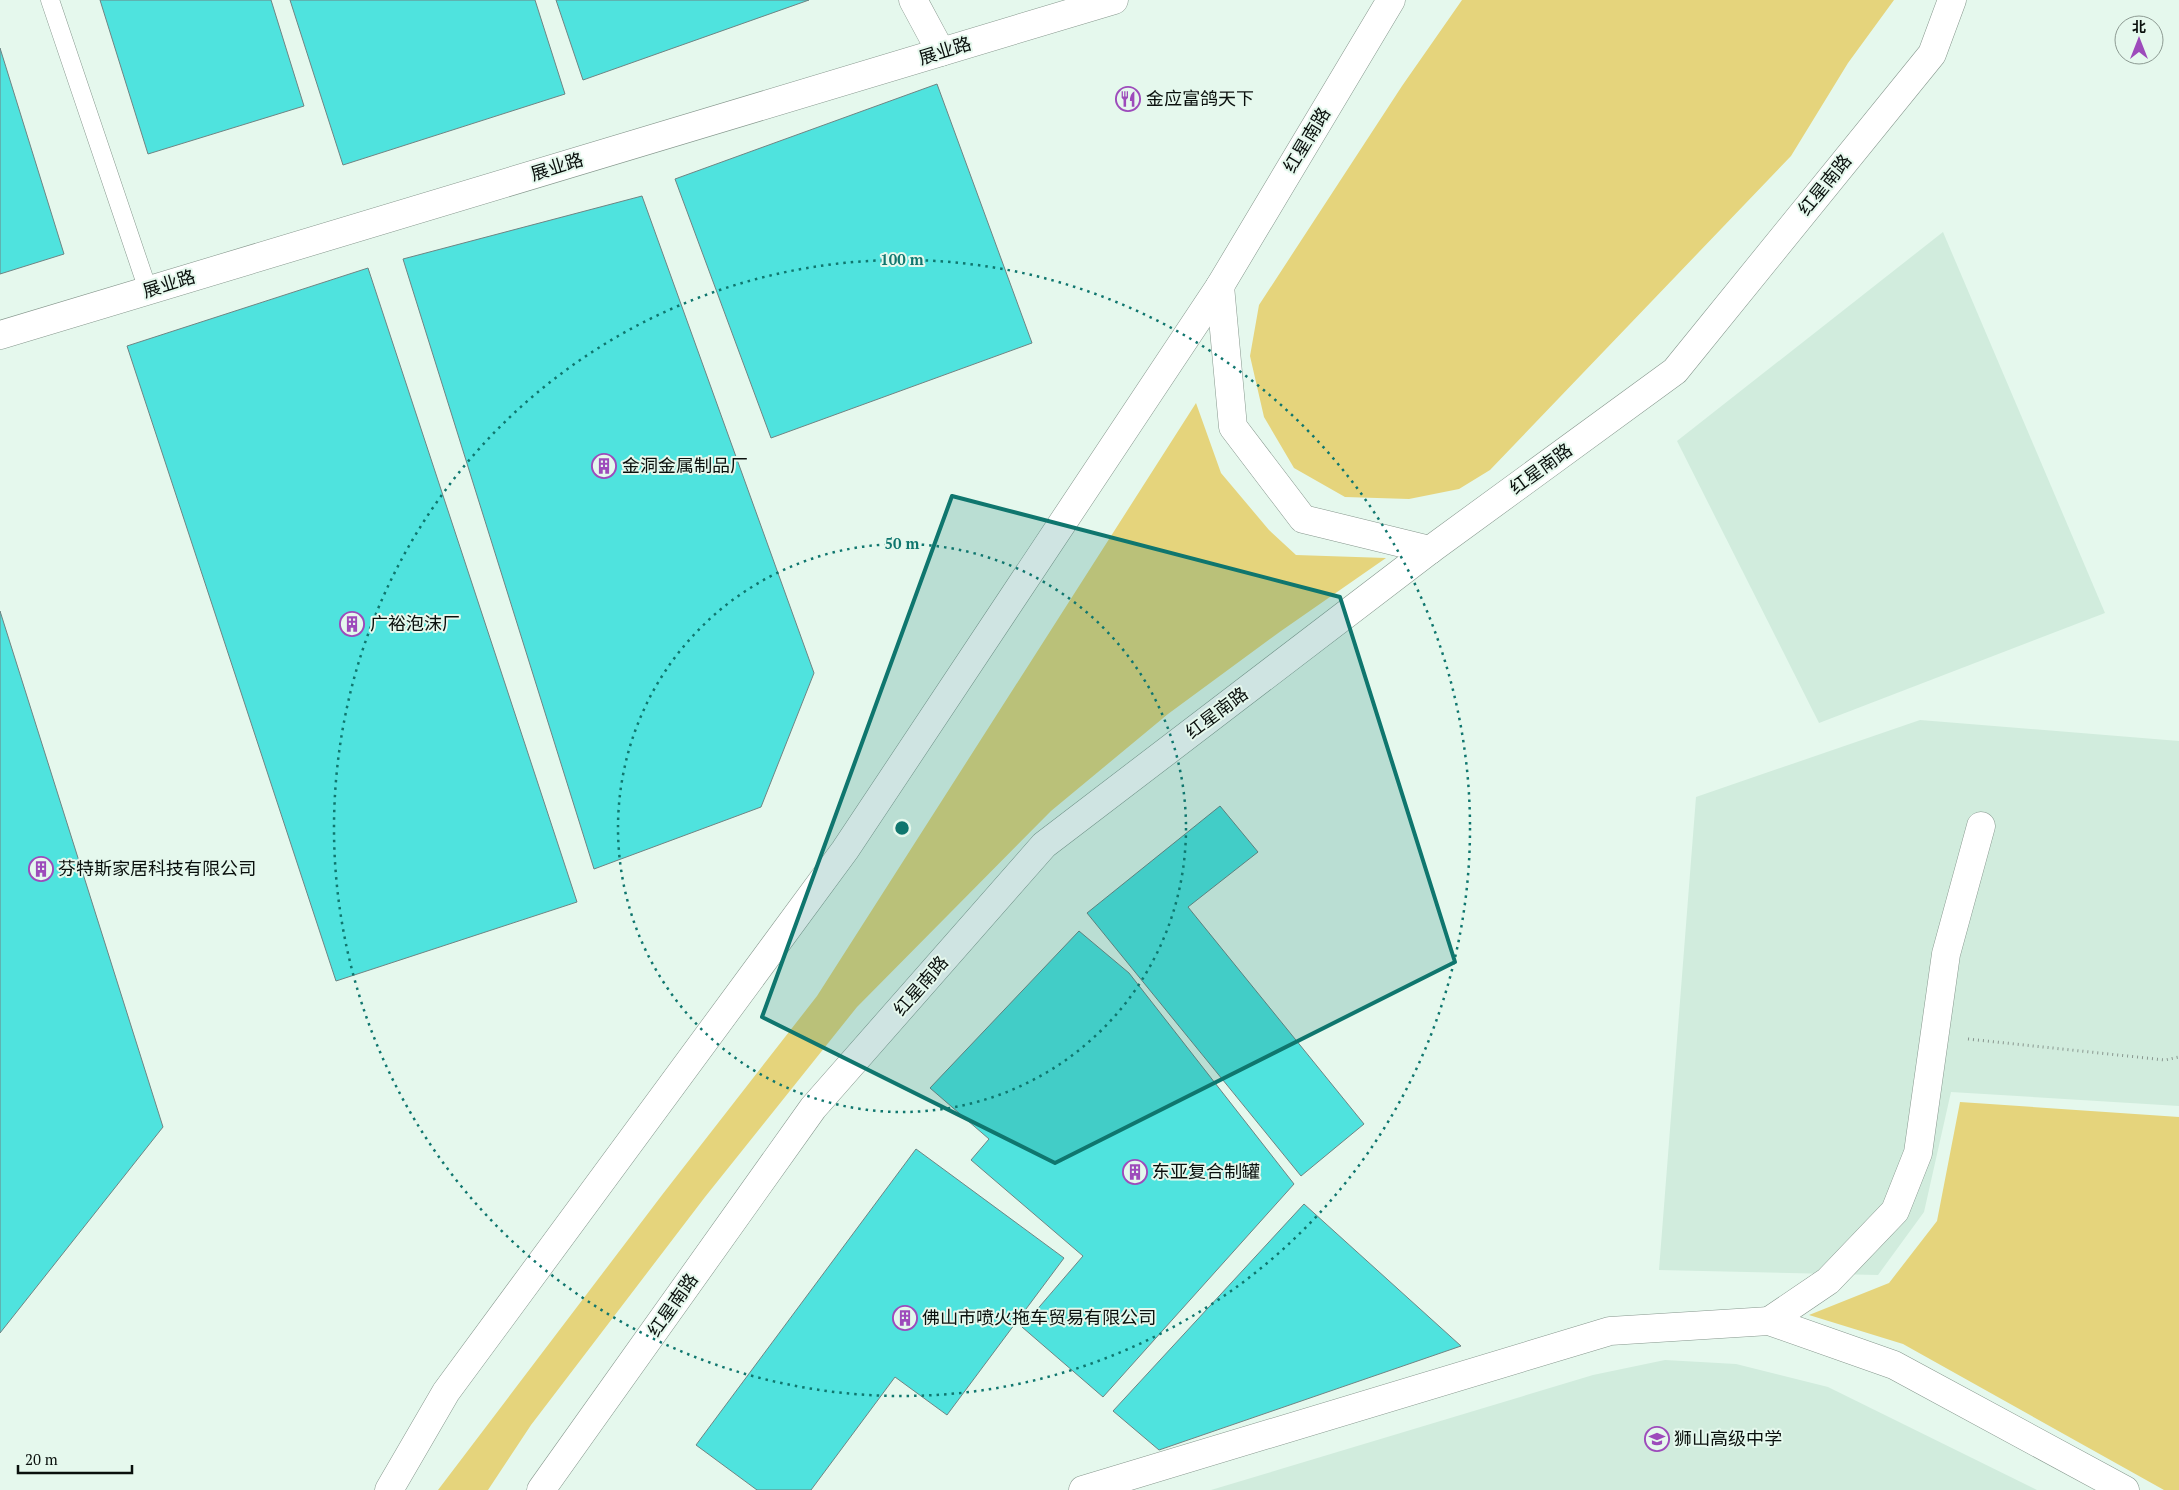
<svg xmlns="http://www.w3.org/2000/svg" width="2179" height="1490" font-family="'PT Serif','Noto Sans SC',serif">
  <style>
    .built { fill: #d1ecdd }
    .green { fill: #e5d47c }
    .building { fill: #4fe3de; stroke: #6f8483 }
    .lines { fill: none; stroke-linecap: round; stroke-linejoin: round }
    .service-casing { stroke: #86978d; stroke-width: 19 }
    .minor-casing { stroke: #86978d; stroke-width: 29 }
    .secondary-casing { stroke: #86978d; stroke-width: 29 }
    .path { stroke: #89968f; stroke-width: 3; stroke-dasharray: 1 4; stroke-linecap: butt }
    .service { stroke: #fff; stroke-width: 18 }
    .minor { stroke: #fff; stroke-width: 28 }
    .secondary { stroke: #fff; stroke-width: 28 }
    .marked { fill: #0f766e; fill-opacity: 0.2; stroke: #0f766e; stroke-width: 4; stroke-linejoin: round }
    .ring { fill: none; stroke: #0f766e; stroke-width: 2.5; stroke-dasharray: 2.5 5 }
    .labels { text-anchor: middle; stroke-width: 4; stroke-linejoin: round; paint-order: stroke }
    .street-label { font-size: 18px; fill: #0a100d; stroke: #e5f8ed }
    .poi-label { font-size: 18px; fill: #0a100d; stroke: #e5f8ed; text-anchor: start }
    .centre { fill: #0f766e; stroke: #e5f8ed; stroke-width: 2.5 }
    .ring-label { font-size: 15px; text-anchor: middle; font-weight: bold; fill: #0f766e; stroke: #e5f8ed; stroke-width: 4; stroke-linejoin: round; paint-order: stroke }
  </style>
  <rect width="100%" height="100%" fill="#e5f8ed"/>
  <!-- built -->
  <g class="built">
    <path d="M1943 232 2105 613 1819 723 1677 441Z"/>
    <path d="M1920 720 2179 741V1106L1951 1092 1924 1212 1878 1275 1659 1270 1696 797Z"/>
    <path d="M1665 1360 1736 1364 1828 1387 2037 1490H1211L1593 1375Z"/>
  </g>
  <!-- green -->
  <g class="green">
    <path d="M1462 0H1894L1848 63 1791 156 1490 470 1459 489 1409 499 1345 497 1294 468 1264 417 1250 356 1259 305 1402 86Z"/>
    <path d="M1196 403 1221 473 1269 530 1296 555 1386 558 1281 631 1168 714 1051 811 857 1007 705 1197 531 1425 488 1490H438L662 1195 817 996Z"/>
    <path d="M1960 1102 2179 1117V1490H2164L1903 1344 1809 1315 1889 1283 1937 1221Z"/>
  </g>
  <!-- building -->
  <g class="building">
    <path d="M100 0H271L304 106 148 154Z"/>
    <path d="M290 0H535L565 94 343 165Z"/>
    <path d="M556 0H809L583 80Z"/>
    <path d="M0 48 64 254 0 274Z"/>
    <path d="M937 84 1032 343 771 438 675 179Z"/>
    <path d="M642 196 814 673 761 807 594 869 403 259Z"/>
    <path d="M368 268 577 902 336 981 127 346Z"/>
    <path d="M0 611 163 1127 0 1333Z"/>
    <path d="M1220 806 1258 852 1188 907 1364 1124 1301 1176 1087 913Z"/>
    <path d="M1079 931 1129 973 1294 1184 1103 1397 1022 1327 1083 1256 971 1160 989 1139 930 1088Z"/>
    <path d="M916 1149 1064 1258 947 1415 895 1377 811 1490H757L696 1445Z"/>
    <path d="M1304 1204 1461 1346 1159 1450 1113 1411Z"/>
  </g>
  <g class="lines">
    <defs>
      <path id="service" d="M50 0 148 290"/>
      <g id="minor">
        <path d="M913 0 941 52"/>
        <path d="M0 335 1114 0"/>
        <path d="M1769 1321 1828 1281 1895 1211 1918 1153 1946 954 1981 826"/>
        <path d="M1083 1490 1610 1331 1769 1321 1894 1365 2125 1490"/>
      </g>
      <g id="secondary">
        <path d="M1220 286 1233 427 1303 519 1430 550"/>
        <path d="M389 1490 446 1392 845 850 1220 286 1391 0"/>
        <path d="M541 1490 813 1108 1044 845 1430 550 1675 371 1932 54 1952 0"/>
      </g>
    </defs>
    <!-- service casing -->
    <use href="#service" class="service-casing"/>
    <!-- minor casing -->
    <use href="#minor" class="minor-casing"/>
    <!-- secondary casing -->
    <use href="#secondary" class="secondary-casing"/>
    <!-- path -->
    <path class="path" d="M1968 1039 2165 1060 2179 1057"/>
    <!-- service -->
    <use href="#service" class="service"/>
    <!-- minor -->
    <use href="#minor" class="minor"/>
    <!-- secondary -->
    <use href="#secondary" class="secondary"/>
  </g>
  <!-- marked area -->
  <path class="marked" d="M952 496 1340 597 1455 962 1055 1163 762 1017Z"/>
  <!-- distance rings -->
  <g class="ring">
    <circle cx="902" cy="828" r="284"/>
    <circle cx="902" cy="828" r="568"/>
  </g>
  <!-- icons -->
  <defs>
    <symbol id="restaurant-ring" viewBox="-11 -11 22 22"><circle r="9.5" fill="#e5f8ed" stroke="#9d4bbb" stroke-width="1.5"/><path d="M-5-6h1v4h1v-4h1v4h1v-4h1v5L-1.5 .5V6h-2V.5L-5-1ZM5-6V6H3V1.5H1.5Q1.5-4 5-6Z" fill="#9d4bbb"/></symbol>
    <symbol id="building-ring" viewBox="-11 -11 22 22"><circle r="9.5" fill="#e5f8ed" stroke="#9d4bbb" stroke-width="1.5"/><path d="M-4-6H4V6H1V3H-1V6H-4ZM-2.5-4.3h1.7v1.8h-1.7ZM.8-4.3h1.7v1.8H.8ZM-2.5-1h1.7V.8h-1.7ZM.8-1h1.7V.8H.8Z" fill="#9d4bbb"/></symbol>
    <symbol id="school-ring" viewBox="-11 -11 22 22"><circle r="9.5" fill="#e5f8ed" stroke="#9d4bbb" stroke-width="1.5"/><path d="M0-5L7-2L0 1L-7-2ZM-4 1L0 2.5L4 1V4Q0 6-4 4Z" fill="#9d4bbb"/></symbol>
  </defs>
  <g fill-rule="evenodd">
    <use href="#restaurant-ring" x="1114" y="85" width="28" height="28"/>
    <use href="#building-ring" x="590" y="452" width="28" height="28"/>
    <use href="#building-ring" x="338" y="610" width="28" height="28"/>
    <use href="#building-ring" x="27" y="855" width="28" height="28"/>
    <use href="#building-ring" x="1121" y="1158" width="28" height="28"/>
    <use href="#building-ring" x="891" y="1304" width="28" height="28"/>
    <use href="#school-ring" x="1643" y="1425" width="28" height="28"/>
  </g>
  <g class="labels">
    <!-- street labels -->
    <g class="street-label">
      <text transform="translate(945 51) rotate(-17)" y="6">展业路</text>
      <text transform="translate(1307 140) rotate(-59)" y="6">红星南路</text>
      <text transform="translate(557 167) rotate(-17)" y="6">展业路</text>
      <text transform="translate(1825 185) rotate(-51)" y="6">红星南路</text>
      <text transform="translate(169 284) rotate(-17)" y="6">展业路</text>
      <text transform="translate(1541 469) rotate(-36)" y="6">红星南路</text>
      <text transform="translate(1217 713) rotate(-37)" y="6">红星南路</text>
      <text transform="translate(921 986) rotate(-49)" y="6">红星南路</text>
      <text transform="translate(673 1305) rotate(-55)" y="6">红星南路</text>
    </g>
    <!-- poi labels -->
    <g class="poi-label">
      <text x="1146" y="105">金应富鸽天下</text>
      <text x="622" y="472">金洞金属制品厂</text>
      <text x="370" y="630">广裕泡沫厂</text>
      <text x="58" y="875">芬特斯家居科技有限公司</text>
      <text x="1152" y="1178">东亚复合制罐</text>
      <text x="922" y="1324">佛山市喷火拖车贸易有限公司</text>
      <text x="1674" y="1445">狮山高级中学</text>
    </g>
  </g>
  <circle cx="902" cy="828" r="8" class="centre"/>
  <g class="ring-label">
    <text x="902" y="265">100 m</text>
    <text x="902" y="549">50 m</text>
  </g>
  <!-- north arrow -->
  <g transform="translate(2139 40)"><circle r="24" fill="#e5f8ed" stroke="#8d9b93"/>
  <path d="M0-4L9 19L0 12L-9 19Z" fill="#9d4bbb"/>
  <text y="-8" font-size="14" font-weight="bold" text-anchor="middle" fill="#0a100d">北</text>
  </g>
  <!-- scale -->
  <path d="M18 1465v8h114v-8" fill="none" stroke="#0a100d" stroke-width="2.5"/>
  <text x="25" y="1465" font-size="15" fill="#0a100d" stroke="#e5f8ed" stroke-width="4" paint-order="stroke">20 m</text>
</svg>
